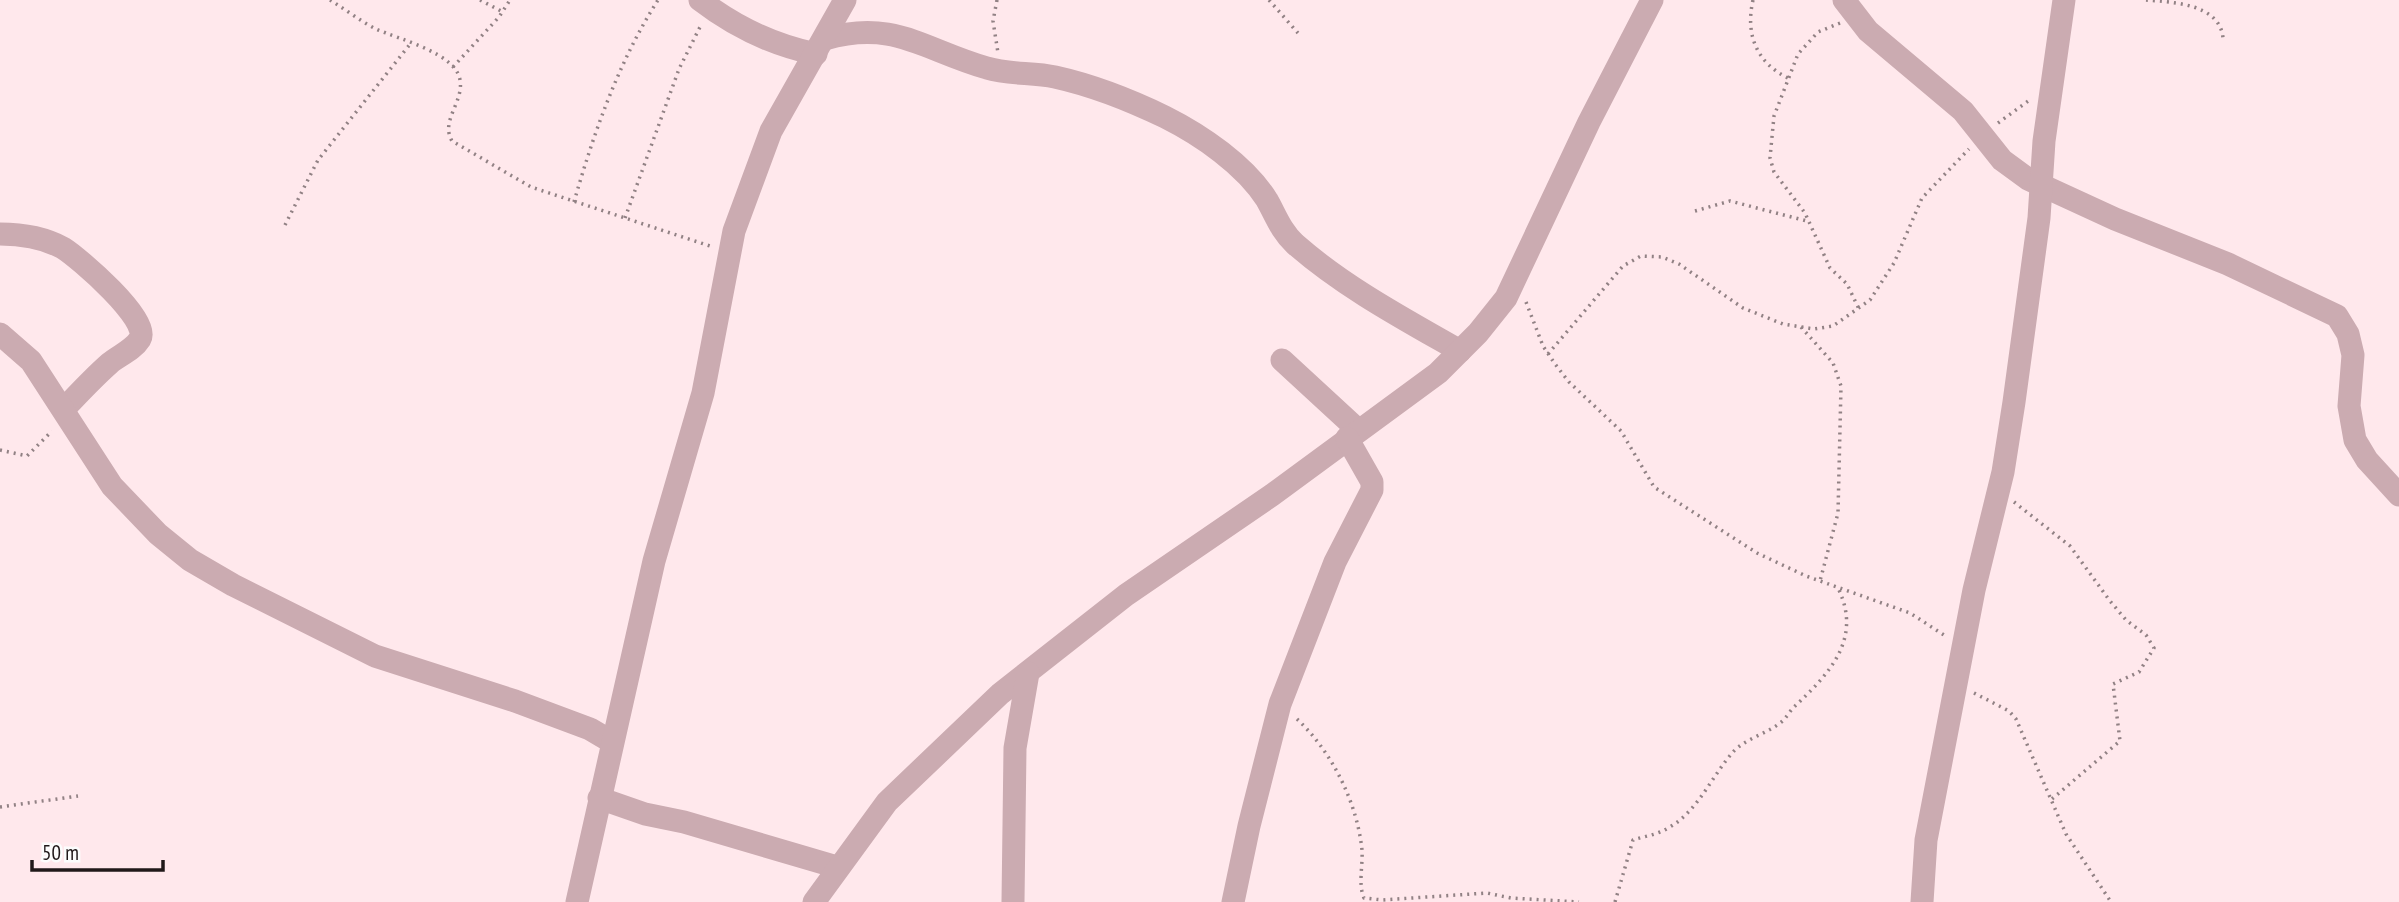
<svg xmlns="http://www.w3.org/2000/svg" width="2399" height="902" font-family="'PT Sans Narrow',sans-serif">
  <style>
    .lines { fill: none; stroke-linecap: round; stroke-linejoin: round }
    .path { stroke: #918184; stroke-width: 3.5; stroke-dasharray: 2 5; stroke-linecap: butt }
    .minor { stroke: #cbabb1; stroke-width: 23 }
  </style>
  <rect width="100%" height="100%" fill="#ffe8ec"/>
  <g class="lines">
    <!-- path -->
    <g class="path">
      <path d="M330 0C345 9 360 21 376 29 398 39 456 53 460 80 464 102 440 121 452 141L531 187 713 247"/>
      <path d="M480 0 503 12"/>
      <path d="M997 0 993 21 998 53"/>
      <path d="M1269 0 1298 33"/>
      <path d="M1753 0C1745 35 1757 63 1788 78"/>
      <path d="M2146 0C2173 2 2220 4 2223 38"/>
      <path d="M1840 23 1818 32 1798 54 1774 116 1770 158 1774 172 1805 213 1830 268 1847 284 1859 309"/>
      <path d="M453 67 499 17 510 0"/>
      <path d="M1998 123 2031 99"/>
      <path d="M574 202C594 132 619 61 658 0"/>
      <path d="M1695 211 1730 201 1807 221"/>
      <path d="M625 218 679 69 701 25"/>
      <path d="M285 225 318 160 411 43"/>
      <path d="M1526 302 1543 346 1555 364 1569 382 1621 431 1654 487 1757 553 1806 576 1910 613 1947 637"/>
      <path d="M1801 327 1833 363 1841 386 1838 513 1820 581"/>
      <path d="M1548 354 1623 266 1641 256 1662 257 1679 264 1743 308 1783 324 1814 329 1833 326 1870 300 1894 263 1922 198 1969 149"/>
      <path d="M0 450 27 456 52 431"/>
      <path d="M2014 502 2070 546 2110 601 2126 620 2146 635 2154 648 2139 672 2113 684 2120 741 2052 799"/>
      <path d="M1974 693 2009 711 2016 719 2066 834 2111 902"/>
      <path d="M1297 719C1332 752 1357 802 1362 850 1363 865 1358 885 1364 898L1382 900 1487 893 1511 898 1579 902"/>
      <path d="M0 807 78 796"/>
      <path d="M1615 902 1633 840C1645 836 1657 835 1668 828 1698 812 1712 775 1734 751 1747 738 1766 734 1780 723 1786 719 1789 712 1794 707 1829 674 1863 639 1838 588"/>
    </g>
    <!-- minor -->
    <g class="minor">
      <path d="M700 0C735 27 773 45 816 54"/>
      <path d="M1844 0 1868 31 1963 111 2002 160 2028 179 2115 219 2228 264 2337 316 2348 334 2353 355 2349 406 2355 440 2367 460 2399 495"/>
      <path d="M825 39C894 19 924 50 987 68 1009 75 1033 72 1055 77 1091 85 1132 101 1165 117 1201 135 1245 165 1267 200 1276 216 1281 231 1295 244 1344 287 1404 319 1460 351"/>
      <path d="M0 234C22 234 43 237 63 248 79 258 151 320 140 339 133 350 120 355 110 363 94 377 79 393 64 409"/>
      <path d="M0 334 31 361 112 486 158 534 190 560 233 585 375 656 515 701 590 729 612 742"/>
      <path d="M1282 360 1358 430"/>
      <path d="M599 798 645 814 684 822 837 867"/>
      <path d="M577 902 654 561 703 393 734 231 771 131 845 0"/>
      <path d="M814 902 887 802 1000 694 1126 595 1272 495 1438 373 1478 333 1506 298 1589 122 1652 0"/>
      <path d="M1013 902 1015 748 1028 673"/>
      <path d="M1233 902 1249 826 1280 704 1335 562 1372 490V482L1347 438"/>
      <path d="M1922 902 1926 840 1974 590 2003 472 2014 402 2039 218 2044 141 2064 0"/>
    </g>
  </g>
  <!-- scale -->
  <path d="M32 860v10h131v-10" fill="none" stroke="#201819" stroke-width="3.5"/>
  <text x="42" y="860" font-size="21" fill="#201819" stroke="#fcfcfc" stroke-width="5" paint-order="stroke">50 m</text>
</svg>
